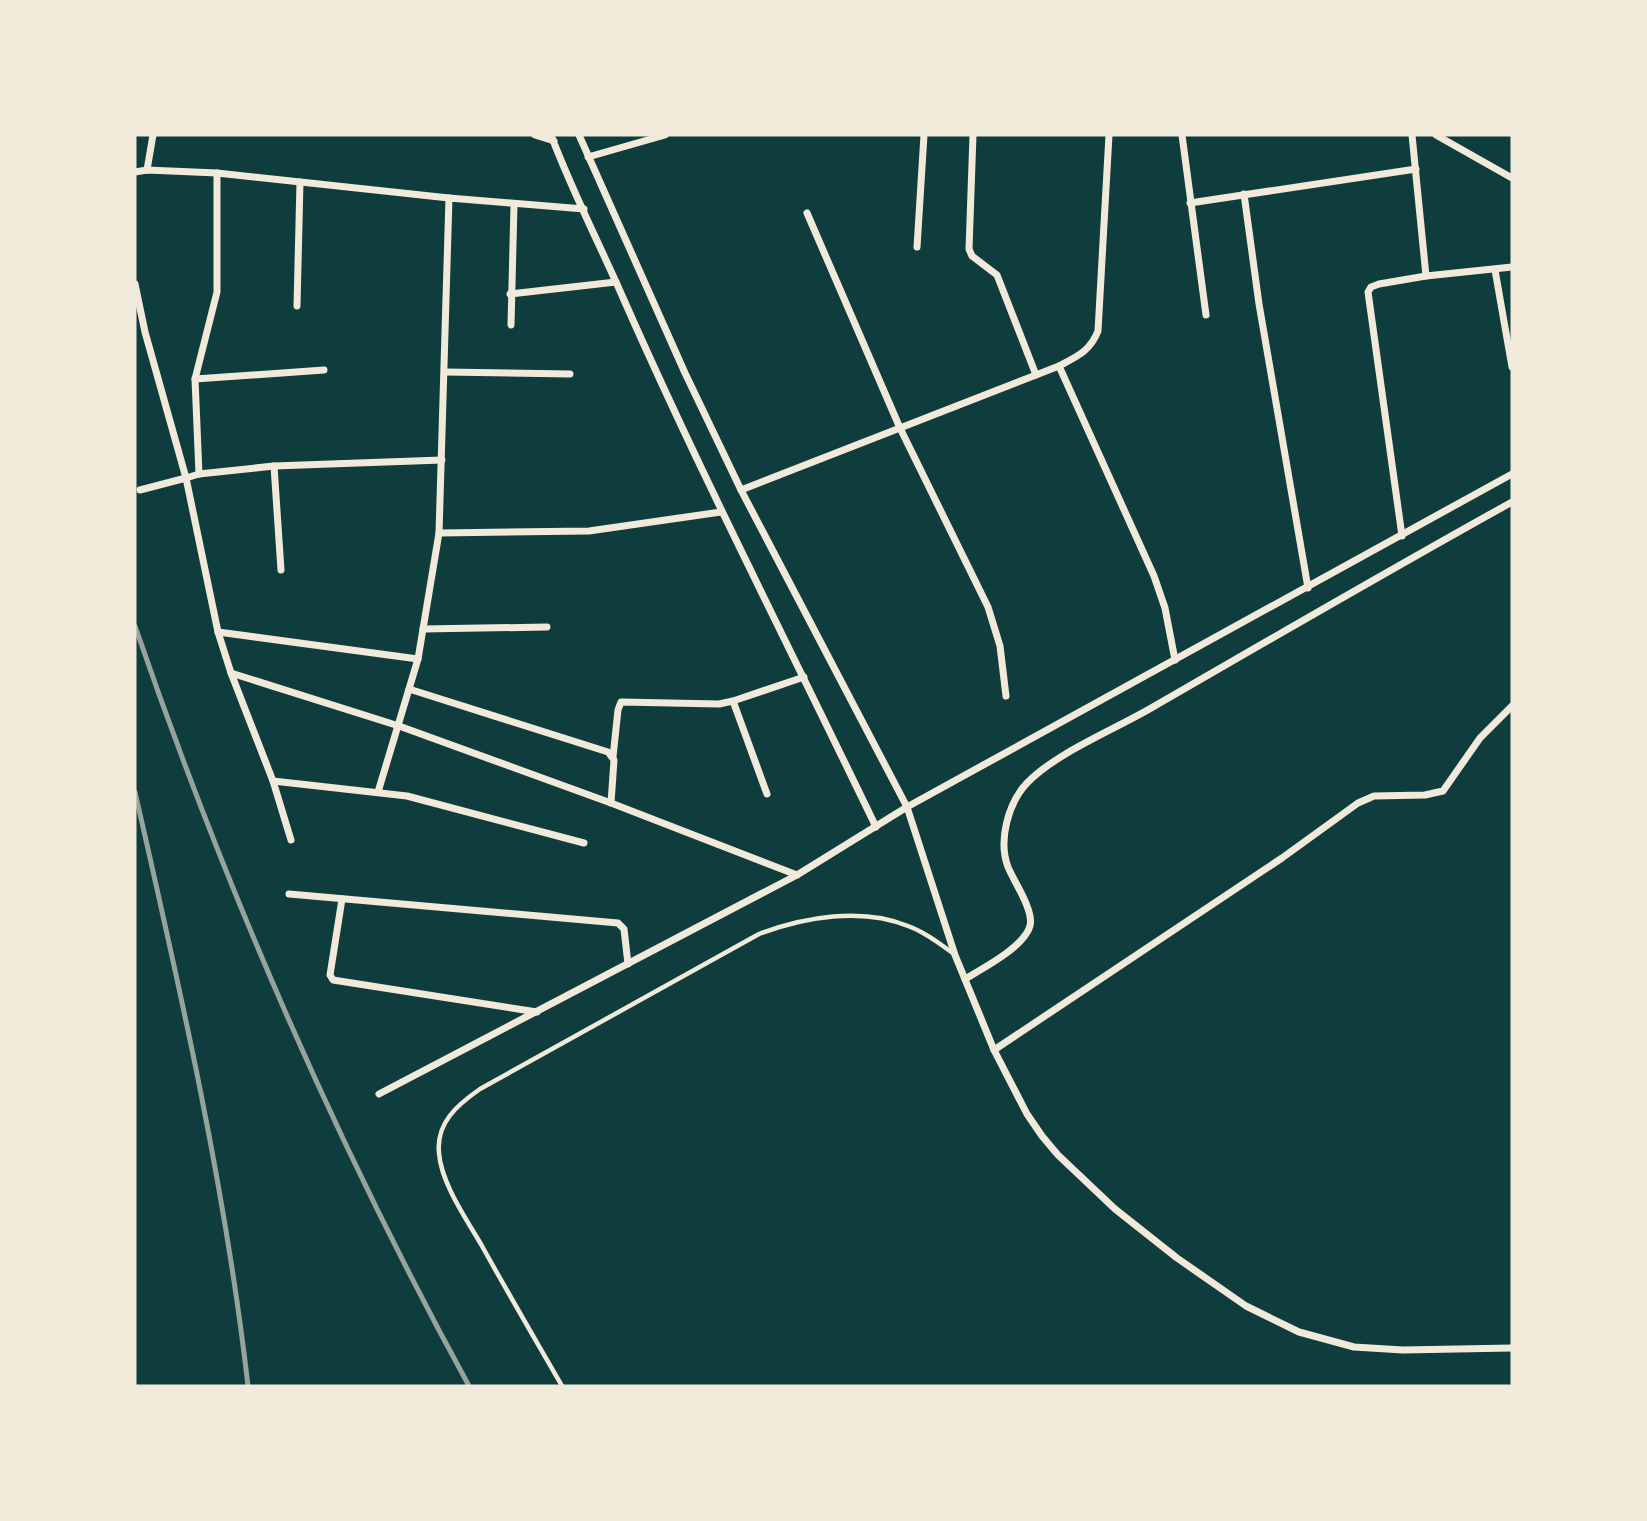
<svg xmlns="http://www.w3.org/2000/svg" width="1647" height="1521" font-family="'Varela Round',sans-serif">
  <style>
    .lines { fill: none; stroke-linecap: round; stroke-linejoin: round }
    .service { stroke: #f1e9da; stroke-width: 4.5 }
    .minor { stroke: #f1e9da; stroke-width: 7 }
    .rail { stroke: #97a49c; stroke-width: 5 }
  </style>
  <rect width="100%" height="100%" fill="#0f3d3e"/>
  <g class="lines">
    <!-- service -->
    <path class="service" d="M562 1386C535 1339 508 1293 482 1246 467 1220 441 1183 439 1153 436 1123 457 1105 480 1089L759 934C804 917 862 907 908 926 925 932 940 944 954 954"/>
    <!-- minor -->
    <g class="minor">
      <path d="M535 135 554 141"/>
      <path d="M551 135C572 191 600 245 624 300 703 479 792 652 876 827"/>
      <path d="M579 135 685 373 741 490 907 807 955 955 994 1050 1027 1114 1042 1136 1058 1155 1115 1209 1177 1258 1246 1306 1299 1332 1354 1347 1403 1350 1512 1348"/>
      <path d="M973 135 969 249 972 256 997 275 1036 375"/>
      <path d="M1182 135 1206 315"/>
      <path d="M1412 135 1426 276 1512 267"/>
      <path d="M1436 135 1512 178"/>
      <path d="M588 157 665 135"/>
      <path d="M147 170 153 135"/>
      <path d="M135 172 147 170 217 173 449 198"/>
      <path d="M1244 194 1259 304 1308 588"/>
      <path d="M1190 203 1416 169"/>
      <path d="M807 213 900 428 988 607 1000 646 1006 696"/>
      <path d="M917 247 924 135"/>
      <path d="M1495 270 1512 367"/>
      <path d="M135 284 145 332 186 478 140 490"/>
      <path d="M510 294 616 282"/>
      <path d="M297 306 300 182"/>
      <path d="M511 325 514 205"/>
      <path d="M1059 366 1154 576 1165 608 1175 660"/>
      <path d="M445 372 570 374"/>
      <path d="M195 379 324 370"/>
      <path d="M274 466 281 570"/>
      <path d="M199 474 195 379 217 292V173"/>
      <path d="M741 490 1059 366C1078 356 1090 351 1098 331L1109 135"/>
      <path d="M439 533 589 531 721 512"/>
      <path d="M1402 536 1368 292 1371 287 1379 284 1426 276"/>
      <path d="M423 629 547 627"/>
      <path d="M218 632 418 659 439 533 449 198 584 209"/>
      <path d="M231 673 218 632 186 478 199 474 274 466 442 460"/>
      <path d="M409 689 608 752 614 760 611 803"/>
      <path d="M733 701 767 794"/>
      <path d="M613 757 618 710 621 702 719 704 733 701 804 677"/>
      <path d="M273 781 291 840"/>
      <path d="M378 792 418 659"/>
      <path d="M584 843 407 796 273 781 231 673 399 726 611 803 797 875"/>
      <path d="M289 894 618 923 624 929 628 964"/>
      <path d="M342 899 330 975 333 980 537 1012"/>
      <path d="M965 979C983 968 1024 947 1030 926 1034 910 1014 882 1008 867 998 841 1008 803 1027 783 1058 751 1119 728 1158 704 1276 636 1393 568 1512 502"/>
      <path d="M994 1050 1282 858 1358 803 1374 796 1425 795 1443 791 1480 738 1512 706"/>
      <path d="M379 1094 797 875 907 807 1512 474"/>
    </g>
    <!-- rail -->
    <g class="rail">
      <path d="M135 626C225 888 336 1143 469 1386"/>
      <path d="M135 792C180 989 225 1185 248 1386"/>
    </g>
  </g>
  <!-- border -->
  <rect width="1647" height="1521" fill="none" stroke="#f1e9da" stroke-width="273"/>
</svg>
